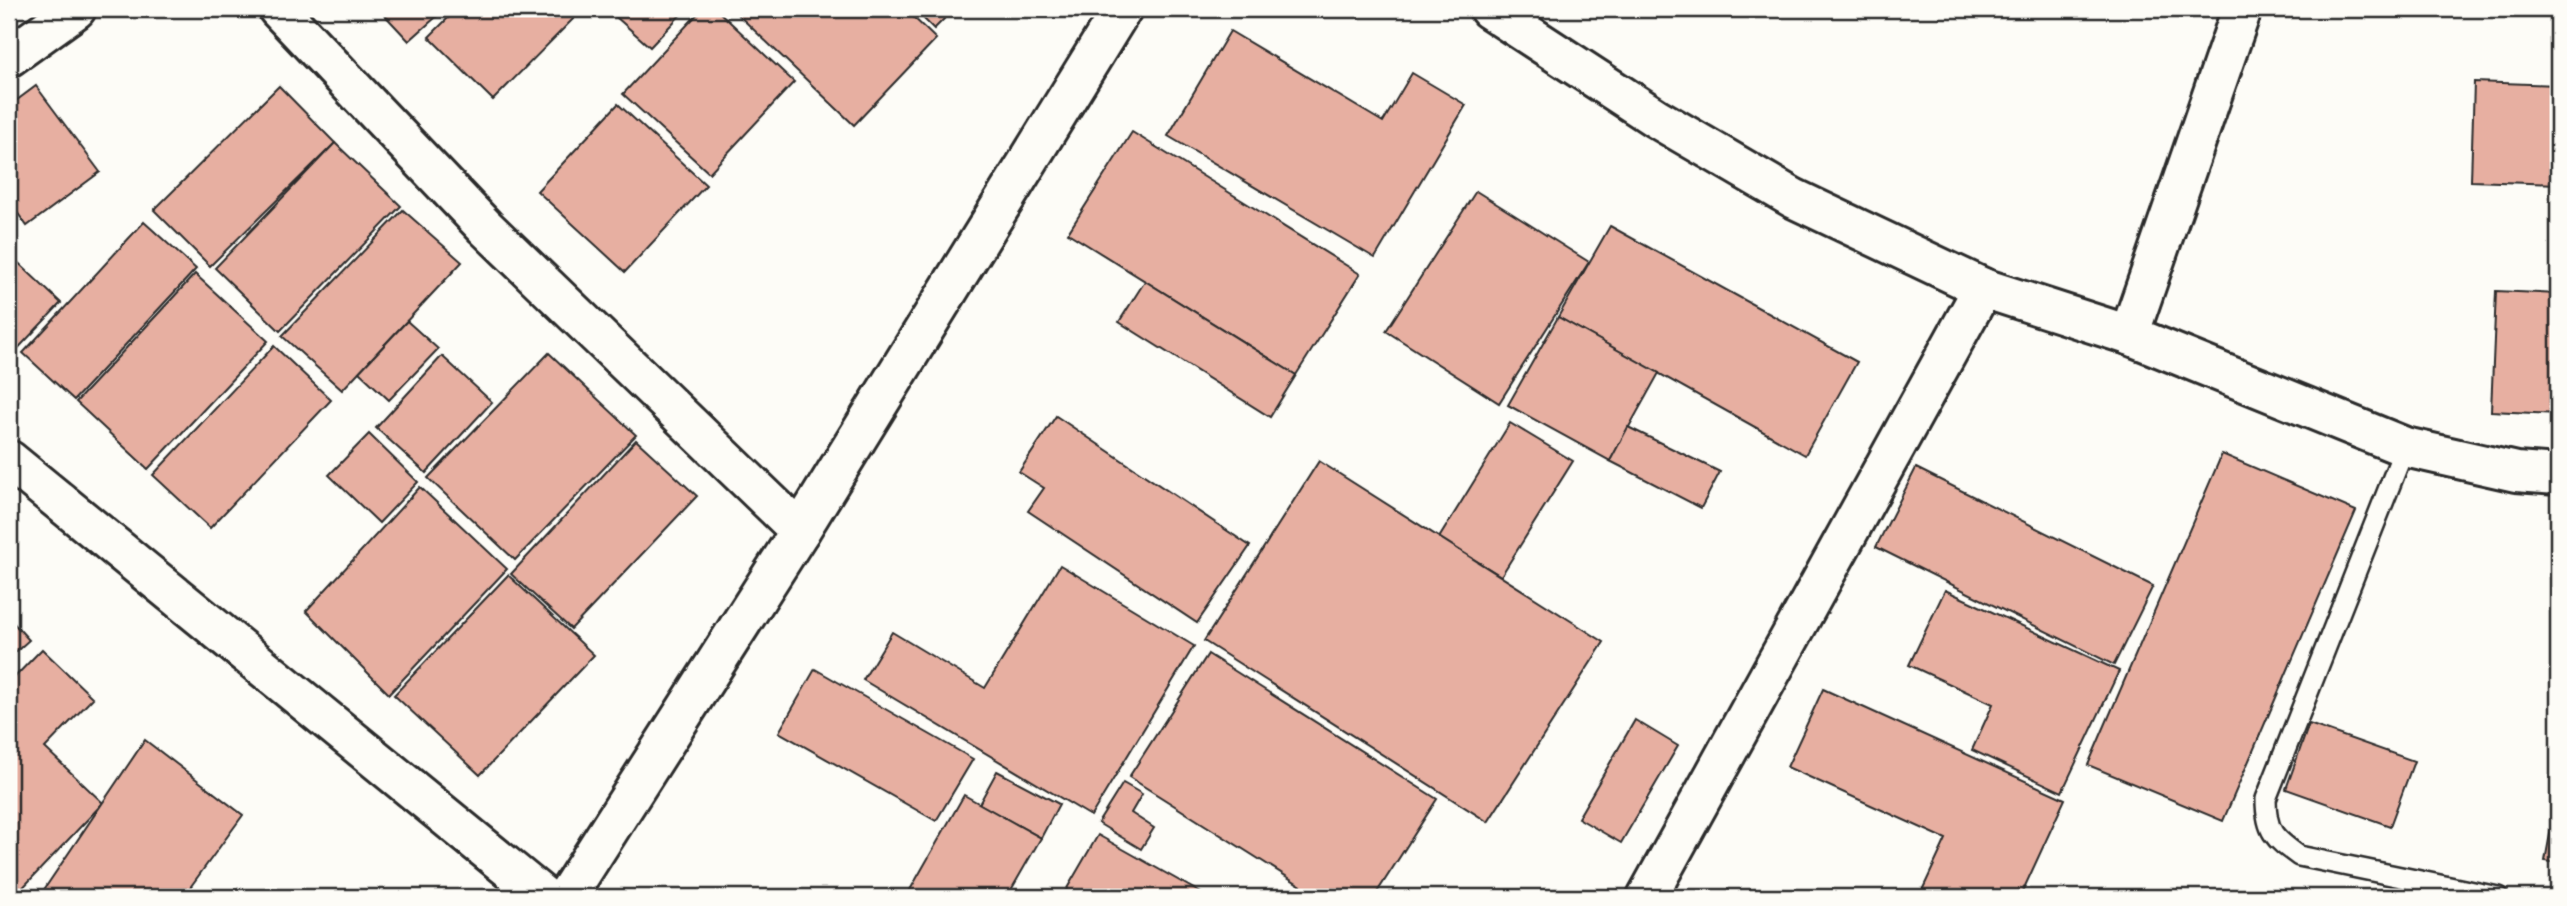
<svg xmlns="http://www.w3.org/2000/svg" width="2567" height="906" font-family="'Shantell Sans',sans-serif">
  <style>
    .building { fill: #e7afa1; stroke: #2b2b2b; stroke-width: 2 }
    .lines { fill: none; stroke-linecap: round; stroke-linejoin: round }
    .service-casing { stroke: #2b2b2b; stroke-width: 24 }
    .minor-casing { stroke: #2b2b2b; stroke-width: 44 }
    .service { stroke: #fdfcf7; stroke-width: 19 }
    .minor { stroke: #fdfcf7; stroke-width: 38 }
  </style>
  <rect width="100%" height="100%" fill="#fdfcf7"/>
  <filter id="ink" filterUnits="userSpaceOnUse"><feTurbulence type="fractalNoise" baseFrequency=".0143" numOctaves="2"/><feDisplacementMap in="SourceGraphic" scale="14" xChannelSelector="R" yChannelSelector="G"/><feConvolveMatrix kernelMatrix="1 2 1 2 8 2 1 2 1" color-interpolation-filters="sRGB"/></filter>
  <g filter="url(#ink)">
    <!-- building -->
    <g class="building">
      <path d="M379 9H445L409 41Z"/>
      <path d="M457 9H583L493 100 429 37Z"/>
      <path d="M607 9H686L650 47Z"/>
      <path d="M702 9H716L794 82 709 173 623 94Z"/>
      <path d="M732 9H905L936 39 854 125Z"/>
      <path d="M914 9H954L934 29Z"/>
      <path d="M1230 31 1383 122 1412 73 1466 105 1375 258 1168 136Z"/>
      <path d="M2474 82 2558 85V184L2471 181Z"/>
      <path d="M36 86 100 172 27 226 9 201V106Z"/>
      <path d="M279 86 335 143 210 266 154 210Z"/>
      <path d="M618 104 706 185 625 272 537 191Z"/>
      <path d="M1132 132 1360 274 1296 375 1068 233Z"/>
      <path d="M335 143 401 206 280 331 215 268Z"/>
      <path d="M1476 191 1589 262 1499 403 1386 331Z"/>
      <path d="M403 210 462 262 342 390 282 336Z"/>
      <path d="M144 222 196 269 74 400 23 353Z"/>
      <path d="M1610 226 1857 362 1805 455 1558 317Z"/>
      <path d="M9 254 61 303 9 358Z"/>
      <path d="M195 274 268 341 148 469 76 402Z"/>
      <path d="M1145 281 1296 375 1270 417 1119 322Z"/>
      <path d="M2496 291 2558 294V414L2491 411Z"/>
      <path d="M1558 317 1659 373 1610 461 1508 405Z"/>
      <path d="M407 321 438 349 389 400 359 372Z"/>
      <path d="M274 346 331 400 210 528 153 475Z"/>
      <path d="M549 353 636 435 515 560 428 478Z"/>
      <path d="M442 356 492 402 426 473 376 428Z"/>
      <path d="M1056 416 1250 546 1197 623 1028 511 1044 488 1019 472Z"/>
      <path d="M1510 423 1573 461 1501 576 1439 538Z"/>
      <path d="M1628 427 1720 472 1701 508 1610 461Z"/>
      <path d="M369 434 418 482 379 523 329 475Z"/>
      <path d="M636 440 697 496 571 629 511 574Z"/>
      <path d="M2222 454 2356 511 2223 821 2088 765Z"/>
      <path d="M1319 461 1604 642 1488 822 1204 641Z"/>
      <path d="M1916 468 2153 586 2114 665 1876 547Z"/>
      <path d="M420 487 507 569 389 694 306 611Z"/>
      <path d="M1060 565 1194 646 1091 816 863 680 892 632 985 688Z"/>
      <path d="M508 575 594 655 480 775 394 695Z"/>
      <path d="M1945 590 2119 671 2062 792 1972 750 1993 704 1909 665Z"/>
      <path d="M9 618 29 640 9 658Z"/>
      <path d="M42 649 93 698 45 748 103 803 14 897H9V683Z"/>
      <path d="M1208 654 1437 799 1374 897H1319L1129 777Z"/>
      <path d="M815 669 973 759 936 821 779 732Z"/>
      <path d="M1823 689 2065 799 2020 897H1919L1946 839 1787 767Z"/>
      <path d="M1635 720 1678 746 1621 843 1578 818Z"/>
      <path d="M2309 724 2414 761 2390 826 2286 789Z"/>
      <path d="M145 740 243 815 183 897H39Z"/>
      <path d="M997 771 1059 804 1041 838 979 804Z"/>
      <path d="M1123 783 1142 794 1131 813 1154 828 1141 849 1098 823Z"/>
      <path d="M2558 791V863L2545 861Z"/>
      <path d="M964 795 1041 838 1007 897H906Z"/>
      <path d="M1098 835 1208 897H1062Z"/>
    </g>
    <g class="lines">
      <defs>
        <path id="service" d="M2405 447 2266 799C2266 832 2274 838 2299 856L2498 897"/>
        <g id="minor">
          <path d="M278 9 485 227 800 531"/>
          <path d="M1489 9 1656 118 1793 198 1983 288 2129 335 2405 447 2516 472 2558 475"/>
          <path d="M9 57 76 9"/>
          <path d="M2129 335 2242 9"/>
          <path d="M9 460 544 897"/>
          <path d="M566 897 800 531 1122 9"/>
          <path d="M1647 897 1983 288"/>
        </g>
      </defs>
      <!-- service casing -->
      <use href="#service" class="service-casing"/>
      <!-- minor casing -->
      <use href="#minor" class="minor-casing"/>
      <!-- service -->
      <use href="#service" class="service"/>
      <!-- minor -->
      <use href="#minor" class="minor"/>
    </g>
  </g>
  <!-- margin -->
  <rect width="2567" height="906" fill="none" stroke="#fdfcf7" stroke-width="35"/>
  <rect x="18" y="18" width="2532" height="871" fill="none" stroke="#2b2b2b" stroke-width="2.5" filter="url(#ink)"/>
</svg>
